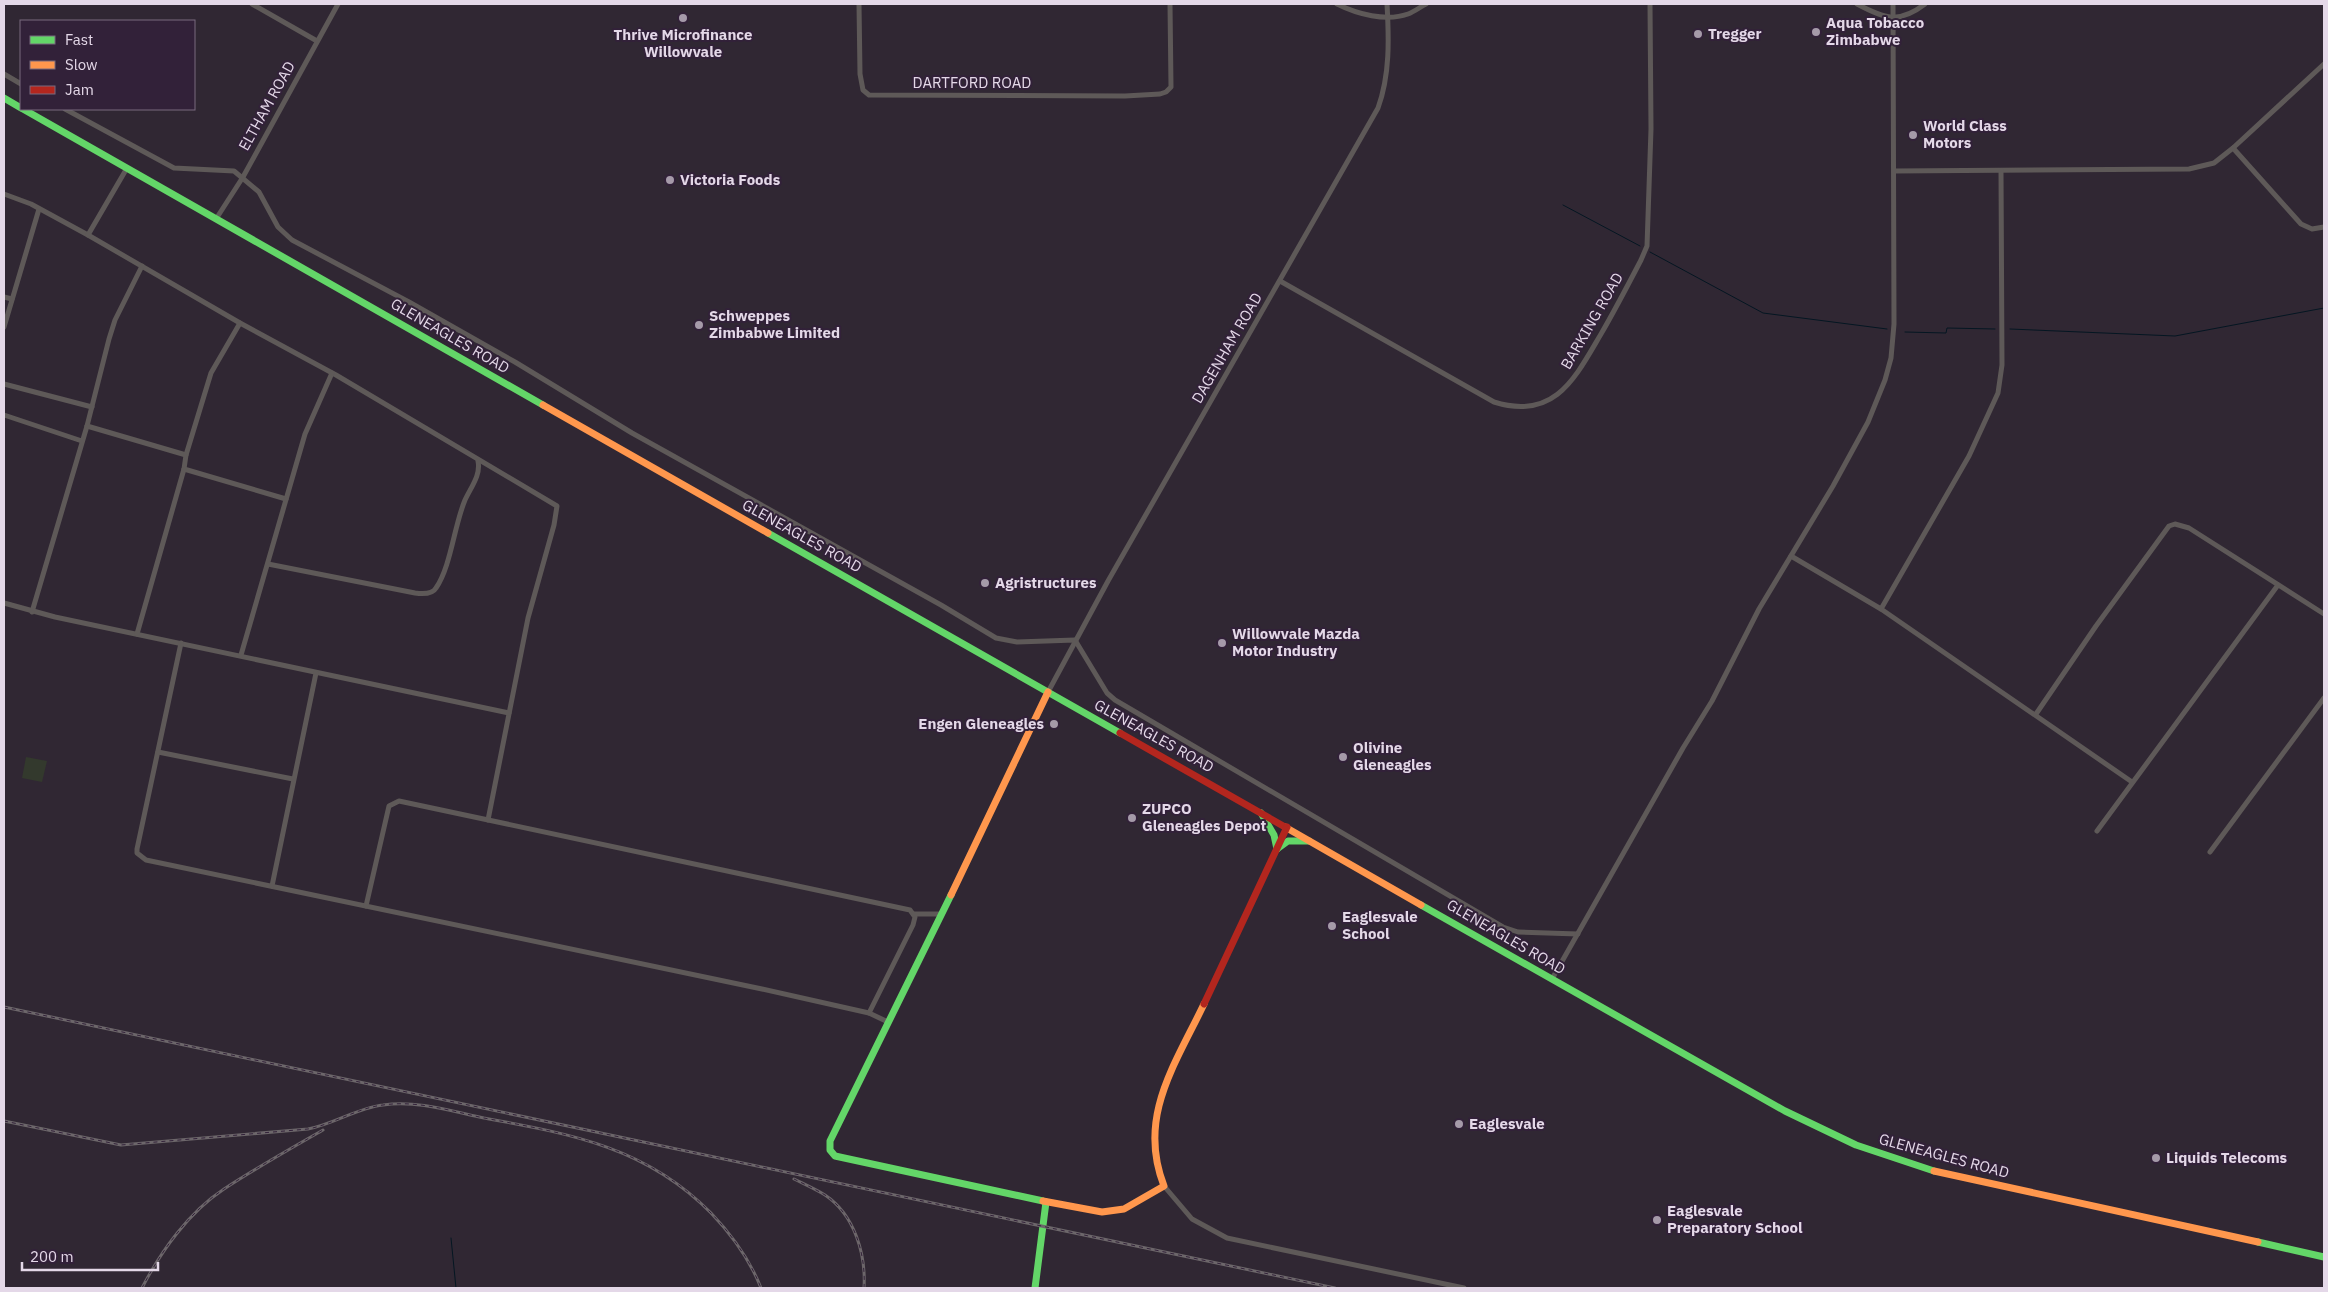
<svg xmlns="http://www.w3.org/2000/svg" width="2328" height="1292" font-family="'IBM Plex Sans',sans-serif">
  <style>
    .park { fill: #33392d }
    .lines { fill: none; stroke-linecap: round; stroke-linejoin: round }
    .stream { stroke: #041622; stroke-width: 1 }
    .street { stroke: #5e5958; stroke-width: 5 }
    .fast { stroke: #63d668; stroke-width: 7 }
    .slow { stroke: #ff974d; stroke-width: 7 }
    .jam { stroke: #b3261e; stroke-width: 7 }
    .rail-casing { stroke: #6c666a; stroke-width: 3 }
    .rail { stroke: #322139; stroke-width: 1; stroke-dasharray: 4; stroke-linecap: butt }
    .poi-dot { fill: #a59aa9; stroke: #322139; stroke-width: 2 }
    .labels { text-anchor: middle; stroke-width: 4; stroke-linejoin: round; paint-order: stroke }
    .poi-label { font-size: 15px; font-weight: bold; fill: #e4d8e8; stroke: #322139; text-anchor: start }
    .street-label { font-size: 15px; fill: #e4d8e8; stroke: #322139 }
  </style>
  <rect width="100%" height="100%" fill="#302733"/>
  <!-- park -->
  <path class="park" d="M26 757 47 761 42 782 22 778Z"/>
  <g class="lines">
    <!-- stream -->
    <g class="stream">
      <path d="M1563 205 1640 246"/>
      <path d="M1650 252 1763 313 1887 329"/>
      <path d="M2010 329 2175 336 2324 308"/>
      <path d="M1905 332 1946 333 1947 328 1995 329"/>
      <path d="M451 1238 456 1288"/>
    </g>
    <!-- street -->
    <g class="street">
      <path d="M252 4 317 41"/>
      <path d="M859 4 860 74 863 90 869 95 1125 96 1160 94 1166 92 1171 87 1170 4"/>
      <path d="M1337 4C1357 14 1386 22 1408 14 1414 12 1420 7 1426 4"/>
      <path d="M1857 4C1885 19 1899 24 1925 4"/>
      <path d="M4 74 21 84"/>
      <path d="M65 109 174 168 234 171 259 192 278 227 292 240 409 302 515 362 632 433 941 605 996 638 1017 642 1075 640 1107 693 1115 700 1503 927 1518 932 1578 934"/>
      <path d="M2233 148 2301 224 2312 229 2324 227"/>
      <path d="M1894 171 2189 169 2214 163 2233 148 2324 64"/>
      <path d="M4 194 31 204 88 235 240 323 336 375 557 506 554 525 528 618 488 820"/>
      <path d="M216 219 243 177 338 4"/>
      <path d="M88 235 127 168"/>
      <path d="M1280 281 1494 402C1555 421 1575 378 1601 334 1615 310 1628 285 1641 260L1647 246 1651 129 1650 4"/>
      <path d="M4 297 12 299"/>
      <path d="M4 327 39 209"/>
      <path d="M4 384 92 407"/>
      <path d="M4 415 82 441"/>
      <path d="M87 426 186 455"/>
      <path d="M184 469 286 499"/>
      <path d="M1791 556 1881 609 2132 782"/>
      <path d="M268 564 415 593C422 594 432 595 436 588 451 566 454 526 465 500 471 487 481 475 478 461"/>
      <path d="M4 603 55 617 509 713"/>
      <path d="M1881 609 1969 456 1998 393 2002 365 2001 171"/>
      <path d="M32 612 87 426 109 339 115 320 142 266"/>
      <path d="M137 634 184 469 186 455 211 373 240 323"/>
      <path d="M181 643 137 849V853L146 860 762 989 869 1013 888 1022"/>
      <path d="M241 655 305 434 332 373"/>
      <path d="M1048 692 1108 581 1378 108C1390 75 1389 39 1387 4"/>
      <path d="M2036 714 2096 626 2169 526 2175 524 2189 528 2324 614"/>
      <path d="M158 752 293 779"/>
      <path d="M2097 831 2278 585"/>
      <path d="M2210 852 2324 698"/>
      <path d="M272 886 316 673"/>
      <path d="M366 906 389 806 399 801 910 910 915 917 913 925 869 1013"/>
      <path d="M914 914H941"/>
      <path d="M1552 979 1683 748 1712 701 1759 609 1833 486 1868 422 1885 380 1891 358 1894 324 1893 4"/>
      <path d="M1164 1186 1192 1219 1227 1238 1464 1288"/>
    </g>
    <!-- fast -->
    <g class="fast">
      <path d="M4 98 21 108"/>
      <path d="M23 109 543 405"/>
      <path d="M768 533 1120 733"/>
      <path d="M1261 813 1274 835 1277 849"/>
      <path d="M1277 849 1288 841H1309"/>
      <path d="M951 895 830 1141V1150L835 1156 1043 1201"/>
      <path d="M1421 905 1785 1111 1856 1145 1934 1171"/>
      <path d="M2258 1242 2324 1257"/>
      <path d="M1035 1288 1046 1202"/>
    </g>
    <!-- slow -->
    <g class="slow">
      <path d="M543 405 768 533"/>
      <path d="M1285 827 1421 905"/>
      <path d="M951 895 1048 692"/>
      <path d="M1934 1171 2258 1242"/>
      <path d="M1043 1201 1102 1212 1124 1209 1164 1186C1137 1117 1175 1065 1204 1004"/>
    </g>
    <!-- jam -->
    <g class="jam">
      <path d="M1120 733 1285 827"/>
      <path d="M1204 1004 1287 827"/>
    </g>
    <defs>
      <g id="rail">
        <path d="M4 1007 1335 1288"/>
        <path d="M4 1121 121 1145 308 1129C334 1124 357 1108 383 1105 417 1100 451 1111 484 1118 571 1134 646 1147 711 1213 732 1235 750 1260 761 1288"/>
        <path d="M794 1179C804 1184 815 1189 825 1195 855 1215 866 1255 864 1288"/>
        <path d="M142 1288C161 1251 189 1212 224 1189 256 1168 290 1149 323 1130"/>
      </g>
    </defs>
    <!-- rail casing -->
    <use href="#rail" class="rail-casing"/>
    <!-- rail -->
    <use href="#rail" class="rail"/>
  </g>
  <!-- markers -->
  <g class="poi-dot">
    <circle cx="683" cy="18" r="5"/>
    <circle cx="1816" cy="32" r="5"/>
    <circle cx="1698" cy="34" r="5"/>
    <circle cx="1913" cy="135" r="5"/>
    <circle cx="670" cy="180" r="5"/>
    <circle cx="699" cy="325" r="5"/>
    <circle cx="985" cy="583" r="5"/>
    <circle cx="1222" cy="643" r="5"/>
    <circle cx="1054" cy="724" r="5"/>
    <circle cx="1343" cy="757" r="5"/>
    <circle cx="1132" cy="818" r="5"/>
    <circle cx="1332" cy="926" r="5"/>
    <circle cx="1459" cy="1124" r="5"/>
    <circle cx="2156" cy="1158" r="5"/>
    <circle cx="1657" cy="1220" r="5"/>
  </g>
  <g class="labels">
    <!-- poi labels -->
    <g class="poi-label">
      <text x="1826" y="28">Aqua Tobacco<tspan x="1826" dy="17">Zimbabwe</tspan></text>
      <text x="1708" y="39">Tregger</text>
      <text x="683" y="40" text-anchor="middle">Thrive Microfinance<tspan x="683" dy="17">Willowvale</tspan></text>
      <text x="1923" y="131">World Class<tspan x="1923" dy="17">Motors</tspan></text>
      <text x="680" y="185">Victoria Foods</text>
      <text x="709" y="321">Schweppes<tspan x="709" dy="17">Zimbabwe Limited</tspan></text>
      <text x="995" y="588">Agristructures</text>
      <text x="1232" y="639">Willowvale Mazda<tspan x="1232" dy="17">Motor Industry</tspan></text>
      <text x="1044" y="729" text-anchor="end">Engen Gleneagles</text>
      <text x="1353" y="753">Olivine<tspan x="1353" dy="17">Gleneagles</tspan></text>
      <text x="1142" y="814">ZUPCO<tspan x="1142" dy="17">Gleneagles Depot</tspan></text>
      <text x="1342" y="922">Eaglesvale<tspan x="1342" dy="17">School</tspan></text>
      <text x="1469" y="1129">Eaglesvale</text>
      <text x="2166" y="1163">Liquids Telecoms</text>
      <text x="1667" y="1216">Eaglesvale<tspan x="1667" dy="17">Preparatory School</tspan></text>
    </g>
    <!-- street labels -->
    <g class="street-label">
      <text x="972" y="88">DARTFORD ROAD</text>
      <text transform="translate(267 106) rotate(-61)" y="5">ELTHAM ROAD</text>
      <text transform="translate(1592 321) rotate(-60)" y="5">BARKING ROAD</text>
      <text transform="translate(450 336) rotate(30)" y="5">GLENEAGLES ROAD</text>
      <text transform="translate(1227 348) rotate(-60)" y="5">DAGENHAM ROAD</text>
      <text transform="translate(802 536) rotate(29)" y="5">GLENEAGLES ROAD</text>
      <text transform="translate(1154 736) rotate(29)" y="5">GLENEAGLES ROAD</text>
      <text transform="translate(1506 937) rotate(30)" y="5">GLENEAGLES ROAD</text>
      <text transform="translate(1944 1156) rotate(15)" y="5">GLENEAGLES ROAD</text>
    </g>
  </g>
  <!-- border -->
  <rect width="2328" height="1292" fill="none" stroke="#e4d8e8" stroke-width="10"/>
  <!-- legend -->
  <rect x="20" y="20" width="175" height="90" fill="#322139" stroke="#796a7f"/>
  <rect x="30" y="36" width="25" height="8" fill="#63d668" stroke="#796a7f"/>
  <text x="65" y="45" font-size="15" fill="#e4d8e8">Fast</text>
  <rect x="30" y="61" width="25" height="8" fill="#ff974d" stroke="#796a7f"/>
  <text x="65" y="70" font-size="15" fill="#e4d8e8">Slow</text>
  <rect x="30" y="86" width="25" height="8" fill="#b3261e" stroke="#796a7f"/>
  <text x="65" y="95" font-size="15" fill="#e4d8e8">Jam</text>
  <!-- scale -->
  <path d="M22 1262v8h136v-8" fill="none" stroke="#e4d8e8" stroke-width="2.5"/>
  <text x="30" y="1262" font-size="15" fill="#e4d8e8" stroke="#322139" stroke-width="4" paint-order="stroke">200 m</text>
</svg>
